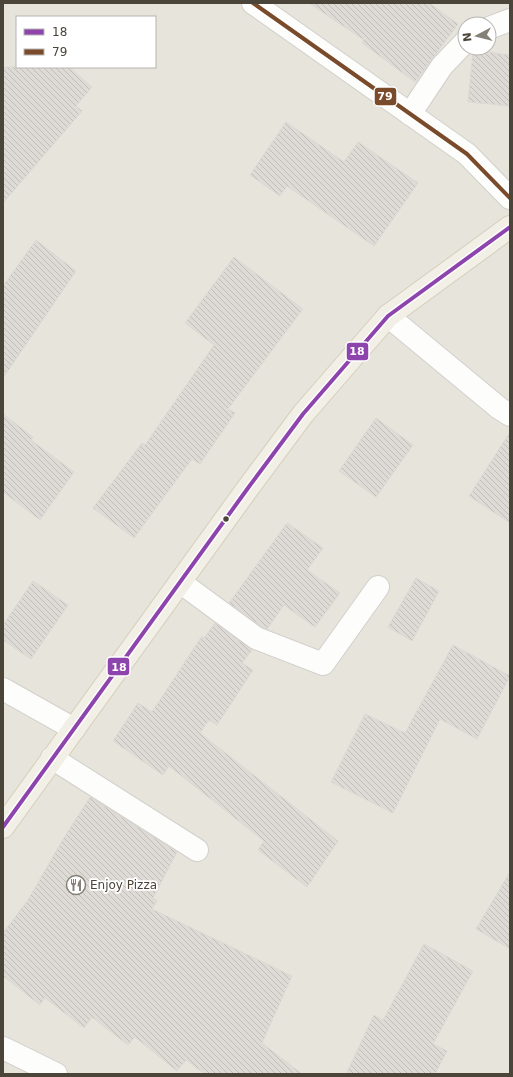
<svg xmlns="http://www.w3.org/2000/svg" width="513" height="1077" font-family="'DejaVu Sans',sans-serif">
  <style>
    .residential { fill: #e7e4dc; fill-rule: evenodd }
    .building { fill: url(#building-back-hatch); stroke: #dcd9d4 }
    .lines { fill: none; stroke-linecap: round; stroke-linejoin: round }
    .minor-casing { stroke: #d2d0cb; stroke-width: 24 }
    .major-casing { stroke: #d6cebb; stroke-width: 24 }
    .minor { stroke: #fdfdfc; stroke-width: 22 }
    .major { stroke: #f2efe6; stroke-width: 22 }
    .bus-1-casing { stroke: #fff; stroke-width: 7 }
    .bus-2-casing { stroke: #fff; stroke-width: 7 }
    .bus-1 { stroke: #8e44ad; stroke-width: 4 }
    .bus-2 { stroke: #7a4b2a; stroke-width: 4 }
    .bus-dot { fill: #4b4439; stroke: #fff; stroke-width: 1.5 }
    .labels { text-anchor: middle; stroke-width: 3.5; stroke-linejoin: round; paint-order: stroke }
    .poi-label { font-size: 12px; fill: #4b4439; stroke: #fff; text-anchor: start }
    .line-badge { stroke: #fff; stroke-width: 1.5 }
    .badge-label { font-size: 11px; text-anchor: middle; font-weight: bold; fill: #fff }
  </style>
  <defs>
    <pattern id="building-back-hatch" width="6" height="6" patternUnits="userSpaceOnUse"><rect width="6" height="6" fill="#dedbd6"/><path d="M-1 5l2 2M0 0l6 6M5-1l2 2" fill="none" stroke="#c0bdb8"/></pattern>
  </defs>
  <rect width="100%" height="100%" fill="#f4f2ee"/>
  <!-- residential -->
  <path class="residential" d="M3 3H510V1074H3ZM17 17H155V67H17ZM465 24H489V48H465Z"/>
  <!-- building -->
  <g class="building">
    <path d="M309 3H429L458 24 415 82 362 43 364 40Z"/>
    <path d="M474 50 510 55V106L468 102 473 52Z"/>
    <path d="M3 67H69L92 87 76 106 82 111 3 203Z"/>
    <path d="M286 122 344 162 358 142 418 183 374 246 287 186 280 196 250 175Z"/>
    <path d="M36 240 76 271 3 378V286Z"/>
    <path d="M234 257 303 309 228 409 235 413 200 464 192 459 134 538 93 508 142 443 145 445 214 345 185 323Z"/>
    <path d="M3 414 33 437 31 440 74 472 40 520 3 492Z"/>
    <path d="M376 418 413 445 376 497 339 471Z"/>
    <path d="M510 432V523L469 496Z"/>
    <path d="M287 523 323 548 307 570 340 593 315 627 284 605 267 629 262 627 229 603Z"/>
    <path d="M416 578 439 591 412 641 388 627Z"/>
    <path d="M33 581 68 605 31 659 3 640V625Z"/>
    <path d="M215 623 252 650 242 663 253 670 217 725 209 720 200 733 338 841 307 887 258 850 264 841 169 766 163 775 113 741 138 703 152 712 202 636 204 638Z"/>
    <path d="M453 645 510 676 477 739 440 719 393 813 331 782 365 714 405 733Z"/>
    <path d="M90 797 177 852 153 898 157 901 152 909 292 976 262 1043 302 1074H205L186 1060 177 1071 135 1037 128 1045 92 1017 84 1028 45 998 40 1005 3 976V933L28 900 62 841Z"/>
    <path d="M510 872V949L476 929Z"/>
    <path d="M424 944 473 971 433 1044 447 1051 435 1074H346L374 1015 383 1020Z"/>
  </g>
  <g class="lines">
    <defs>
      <g id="minor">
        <path d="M253 3 467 154 510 198"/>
        <path d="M489 28 510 20"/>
        <path d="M410 114 442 66 465 42"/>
        <path d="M388 316 499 408 510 415"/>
        <path d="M180 582 256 638 323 664 378 587"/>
        <path d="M3 689 74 729"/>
        <path d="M52 758 197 850"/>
        <path d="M3 1048 56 1074"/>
      </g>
      <path id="major" d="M3 827 248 488 303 414 388 316 510 227"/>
    </defs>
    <!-- minor casing -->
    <use href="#minor" class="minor-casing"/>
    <!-- major casing -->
    <use href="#major" class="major-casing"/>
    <!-- minor -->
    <use href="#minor" class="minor"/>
    <!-- major -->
    <use href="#major" class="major"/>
    <defs>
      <path id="bus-1" d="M3 827 248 488 303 414 388 316 510 227"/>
      <path id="bus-2" d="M253 3 467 154 510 198"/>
    </defs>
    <!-- bus-1 casing -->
    <use href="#bus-1" class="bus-1-casing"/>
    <!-- bus-2 casing -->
    <use href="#bus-2" class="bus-2-casing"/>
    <!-- bus-1 -->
    <use href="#bus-1" class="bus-1"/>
    <!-- bus-2 -->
    <use href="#bus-2" class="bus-2"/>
  </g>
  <!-- icons -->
  <defs>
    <symbol id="restaurant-ring" viewBox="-11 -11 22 22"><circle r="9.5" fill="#fff" stroke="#868178" stroke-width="1.5"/><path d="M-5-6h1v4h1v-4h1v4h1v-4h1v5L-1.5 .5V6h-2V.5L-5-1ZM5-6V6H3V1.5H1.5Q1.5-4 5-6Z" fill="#868178"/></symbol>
  </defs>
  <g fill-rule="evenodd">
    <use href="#restaurant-ring" x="65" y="874" width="22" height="22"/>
  </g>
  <!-- markers -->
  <circle class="bus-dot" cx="226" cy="519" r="3.5"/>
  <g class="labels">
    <!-- poi labels -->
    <g class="poi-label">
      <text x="90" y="889">Enjoy Pizza</text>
    </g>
  </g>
  <g class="line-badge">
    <rect x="374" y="87" width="23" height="19" rx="4" fill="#7a4b2a"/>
    <rect x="346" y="342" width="23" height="19" rx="4" fill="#8e44ad"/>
    <rect x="107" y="657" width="23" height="19" rx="4" fill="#8e44ad"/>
  </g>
  <g class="badge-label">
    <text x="385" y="100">79</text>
    <text x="357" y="355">18</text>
    <text x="119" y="671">18</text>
  </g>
  <!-- border -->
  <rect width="513" height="1077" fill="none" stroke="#4b4439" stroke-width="8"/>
  <!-- legend -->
  <rect x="16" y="16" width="140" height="52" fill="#ffffff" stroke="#b7b4b0"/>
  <rect x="24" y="29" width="20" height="6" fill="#8e44ad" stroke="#b7b4b0"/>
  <text x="52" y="36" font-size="12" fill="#4b4439">18</text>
  <rect x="24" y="49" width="20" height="6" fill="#7a4b2a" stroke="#b7b4b0"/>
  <text x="52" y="56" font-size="12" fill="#4b4439">79</text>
  <!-- north arrow -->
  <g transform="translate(477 36) rotate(263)"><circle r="19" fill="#ffffff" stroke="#b7b4b0"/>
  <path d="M0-3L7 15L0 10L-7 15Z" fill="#868178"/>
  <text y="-6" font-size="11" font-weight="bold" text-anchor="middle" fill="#4b4439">N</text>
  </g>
</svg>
